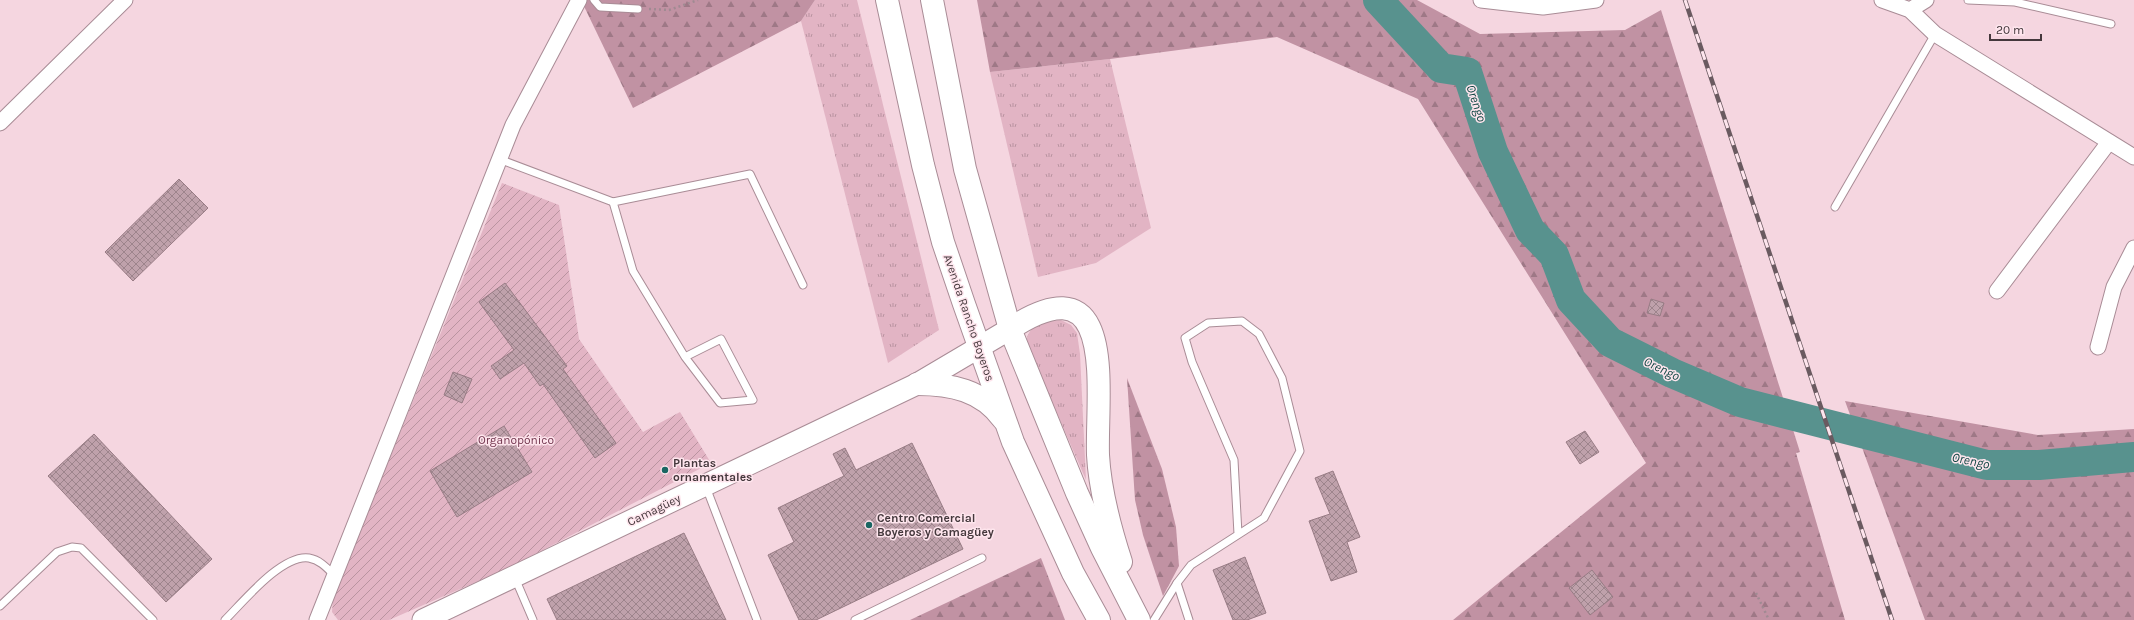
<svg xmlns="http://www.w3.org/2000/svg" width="2134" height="620" font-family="Karla,sans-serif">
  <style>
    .grass { fill: url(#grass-tufts) }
    .forest { fill: url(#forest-firs) }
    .garden { fill: url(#garden-furrows) }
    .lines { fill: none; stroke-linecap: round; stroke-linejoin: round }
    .river { stroke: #58928e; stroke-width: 30 }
    .building { fill: url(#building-cross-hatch); stroke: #987c85 }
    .lane-casing { stroke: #a98c96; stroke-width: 9 }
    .street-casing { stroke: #a98c96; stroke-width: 17 }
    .secondary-casing { stroke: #a98c96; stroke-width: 23 }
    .highway-casing { stroke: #a98c96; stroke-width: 24 }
    .path { stroke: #a08a92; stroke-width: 2.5; stroke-dasharray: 2 3; stroke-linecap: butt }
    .lane { stroke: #fff; stroke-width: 7 }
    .street { stroke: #fff; stroke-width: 15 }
    .secondary { stroke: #fff; stroke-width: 21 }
    .highway { stroke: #fff; stroke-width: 22 }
    .rail-casing { stroke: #6a5a60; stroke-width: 4.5 }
    .rail { stroke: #fee5ed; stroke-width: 3; stroke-dasharray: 9; stroke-linecap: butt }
    .poi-dot { fill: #196662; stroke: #fee5ed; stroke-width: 1.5 }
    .labels { text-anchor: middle; stroke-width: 3; stroke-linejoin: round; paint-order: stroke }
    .street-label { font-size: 12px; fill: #44383c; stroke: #fee5ed }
    .park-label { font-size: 12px; fill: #72354e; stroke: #fee5ed }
    .poi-label { font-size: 12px; font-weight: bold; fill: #44383c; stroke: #fee5ed; text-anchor: start }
    .water-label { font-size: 13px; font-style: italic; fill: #114744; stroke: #fee5ed }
  </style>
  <defs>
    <pattern id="grass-tufts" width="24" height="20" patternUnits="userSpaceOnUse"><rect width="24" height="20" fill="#e2b4c4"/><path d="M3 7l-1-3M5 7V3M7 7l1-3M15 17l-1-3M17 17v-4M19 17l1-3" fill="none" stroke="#b993a0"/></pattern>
    <pattern id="forest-firs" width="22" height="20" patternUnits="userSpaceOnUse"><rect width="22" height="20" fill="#c192a3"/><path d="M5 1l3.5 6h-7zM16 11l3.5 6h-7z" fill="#9e7886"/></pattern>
    <pattern id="garden-furrows" width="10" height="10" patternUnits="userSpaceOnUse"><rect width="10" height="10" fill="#e2b4c4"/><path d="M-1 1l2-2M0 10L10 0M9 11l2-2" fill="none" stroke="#b993a0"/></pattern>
    <pattern id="building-cross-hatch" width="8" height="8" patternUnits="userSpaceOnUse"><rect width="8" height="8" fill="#bfa1ab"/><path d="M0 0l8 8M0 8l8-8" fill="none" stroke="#9d848c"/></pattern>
  </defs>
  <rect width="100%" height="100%" fill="#f5d6e0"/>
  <!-- grass -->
  <g class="grass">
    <path d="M815 0H857L939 330 888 363 801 21Z"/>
    <path d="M1110 59 1151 228 1096 263 1038 277 990 72Z"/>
    <path d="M1061 320 1071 325 1077 333 1080 354 1086 480 1026 342C1029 323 1044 321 1061 320Z"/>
  </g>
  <!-- forest -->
  <g class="forest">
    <path d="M581 0H815L801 21 633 108Z"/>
    <path d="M977 0H1417L1480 34 1625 30 1661 10 1800 452 1796 453 1845 620H1453L1646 463 1418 99 1277 37 1110 59 990 72Z"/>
    <path d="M1127 378 1162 469 1176 527 1179 566 1163 596 1143 535 1135 500Z"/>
    <path d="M1845 401 2038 435 2134 429V620H1925Z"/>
    <path d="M1041 558 1065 620H910Z"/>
  </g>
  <!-- garden -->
  <path class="garden" d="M502 183 559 205 579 339 643 432 680 412 711 463 506 569 389 620H338L332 612 333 597Z"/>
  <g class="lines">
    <!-- river -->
    <path class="river" d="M1378 0 1441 68 1467 72 1493 152 1530 230 1554 255 1571 300 1610 342 1672 373 1740 402 1987 465H2039L2134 457"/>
  </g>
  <!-- building -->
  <g class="building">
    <path d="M179 179 208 208 133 281 105 252Z"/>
    <path d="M505 283 567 366 563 369 616 443 595 458 543 384 540 386 524 363 500 379 491 366 514 350 479 302Z"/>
    <path d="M1651 299 1664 303 1660 316 1647 313Z"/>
    <path d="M453 372 472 379 462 403 444 395Z"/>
    <path d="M504 426 532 472 457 517 430 471Z"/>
    <path d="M1585 431 1599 452 1580 464 1566 442Z"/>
    <path d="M94 434 212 559 166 602 48 476Z"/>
    <path d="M912 443 963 549 816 620H799L768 555 794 542 778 508 844 476 833 454 845 448 856 470Z"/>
    <path d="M1333 471 1360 537 1347 542 1357 572 1331 581 1309 521 1330 514 1315 478Z"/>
    <path d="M684 533 726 620H557L547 599Z"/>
    <path d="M1245 557 1266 613 1247 620H1233L1213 570Z"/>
    <path d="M1592 570 1613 597 1590 615 1569 588Z"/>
  </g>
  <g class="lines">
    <defs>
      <g id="lane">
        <path d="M594 0 600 7 638 9"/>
        <path d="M1968 0 2015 2 2111 24"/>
        <path d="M499 159 613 202"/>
        <path d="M1835 207 1935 34"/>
        <path d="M685 357 721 339 753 400 720 403 685 357 633 271 613 202 750 174 803 285"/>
        <path d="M706 487 757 620"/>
        <path d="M515 578 533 620"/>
        <path d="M1177 583 1189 620"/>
        <path d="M0 606 57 552 72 547 81 548 153 620"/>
        <path d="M225 620C243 602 282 554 309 558 320 560 327 568 334 575"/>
        <path d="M855 620 982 558"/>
        <path d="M1154 620 1177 583 1191 565 1264 518 1300 451 1282 378 1259 334 1242 321 1208 323 1185 338 1192 362 1234 460 1238 534"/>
      </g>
      <g id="street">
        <path d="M1481 0 1543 7 1596 0"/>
        <path d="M1882 0 1910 10 1935 34 2134 157"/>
        <path d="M1910 10 1926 0"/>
        <path d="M0 123 125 0"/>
        <path d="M1997 291 2109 142"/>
        <path d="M2098 347 2114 287 2134 248"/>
        <path d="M317 620 513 125 579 0"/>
      </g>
      <path id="secondary" d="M423 620 917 384 1010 329"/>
      <g id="highway">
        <path d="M887 0 923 165 943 242 964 304 1013 442 1073 573 1099 620"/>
        <path d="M932 0 965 169 1010 329 1077 493 1102 548 1139 620"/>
        <path d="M1010 329C1119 257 1096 391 1098 455 1100 492 1110 528 1121 562"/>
        <path d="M917 384C951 384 982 390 1003 419"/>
      </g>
    </defs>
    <!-- lane casing -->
    <use href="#lane" class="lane-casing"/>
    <!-- street casing -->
    <use href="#street" class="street-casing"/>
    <!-- secondary casing -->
    <use href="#secondary" class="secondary-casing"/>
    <!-- highway casing -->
    <use href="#highway" class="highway-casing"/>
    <!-- path -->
    <g class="path">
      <path d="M649 9 669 10 698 0"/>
      <path d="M1756 593 1769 620"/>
    </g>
    <!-- lane -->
    <use href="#lane" class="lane"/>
    <!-- street -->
    <use href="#street" class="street"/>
    <!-- secondary -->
    <use href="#secondary" class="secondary"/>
    <!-- highway -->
    <use href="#highway" class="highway"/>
    <defs>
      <path id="rail" d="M1685 0 1892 620"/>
    </defs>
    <!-- rail casing -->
    <use href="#rail" class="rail-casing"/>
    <!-- rail -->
    <use href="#rail" class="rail"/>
  </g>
  <!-- markers -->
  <g class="poi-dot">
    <circle cx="665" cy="470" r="4"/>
    <circle cx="869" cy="525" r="4"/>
  </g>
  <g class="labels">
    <!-- street labels -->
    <g class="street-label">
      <text transform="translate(969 318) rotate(71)" y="4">Avenida Rancho Boyeros</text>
      <text transform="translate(654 510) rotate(-26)" y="4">Camagüey</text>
    </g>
    <!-- park labels -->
    <g class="park-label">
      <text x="516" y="444">Organopónico</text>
    </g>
    <!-- poi labels -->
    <g class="poi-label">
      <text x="673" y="467">Plantas<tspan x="673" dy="14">ornamentales</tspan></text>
      <text x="877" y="522">Centro Comercial<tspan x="877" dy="14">Boyeros y Camagüey</tspan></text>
    </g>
    <!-- water labels -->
    <g class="water-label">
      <text transform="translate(1477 103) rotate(72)" y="5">Orengo</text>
      <text transform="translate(1662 368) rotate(26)" y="5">Orengo</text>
      <text transform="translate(1971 460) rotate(12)" y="5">Orengo</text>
    </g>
  </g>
  <!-- scale -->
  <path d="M1990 34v6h51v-6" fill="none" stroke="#44383c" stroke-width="2"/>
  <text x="1996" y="34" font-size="12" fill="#44383c" stroke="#fee5ed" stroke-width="3" paint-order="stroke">20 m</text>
</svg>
